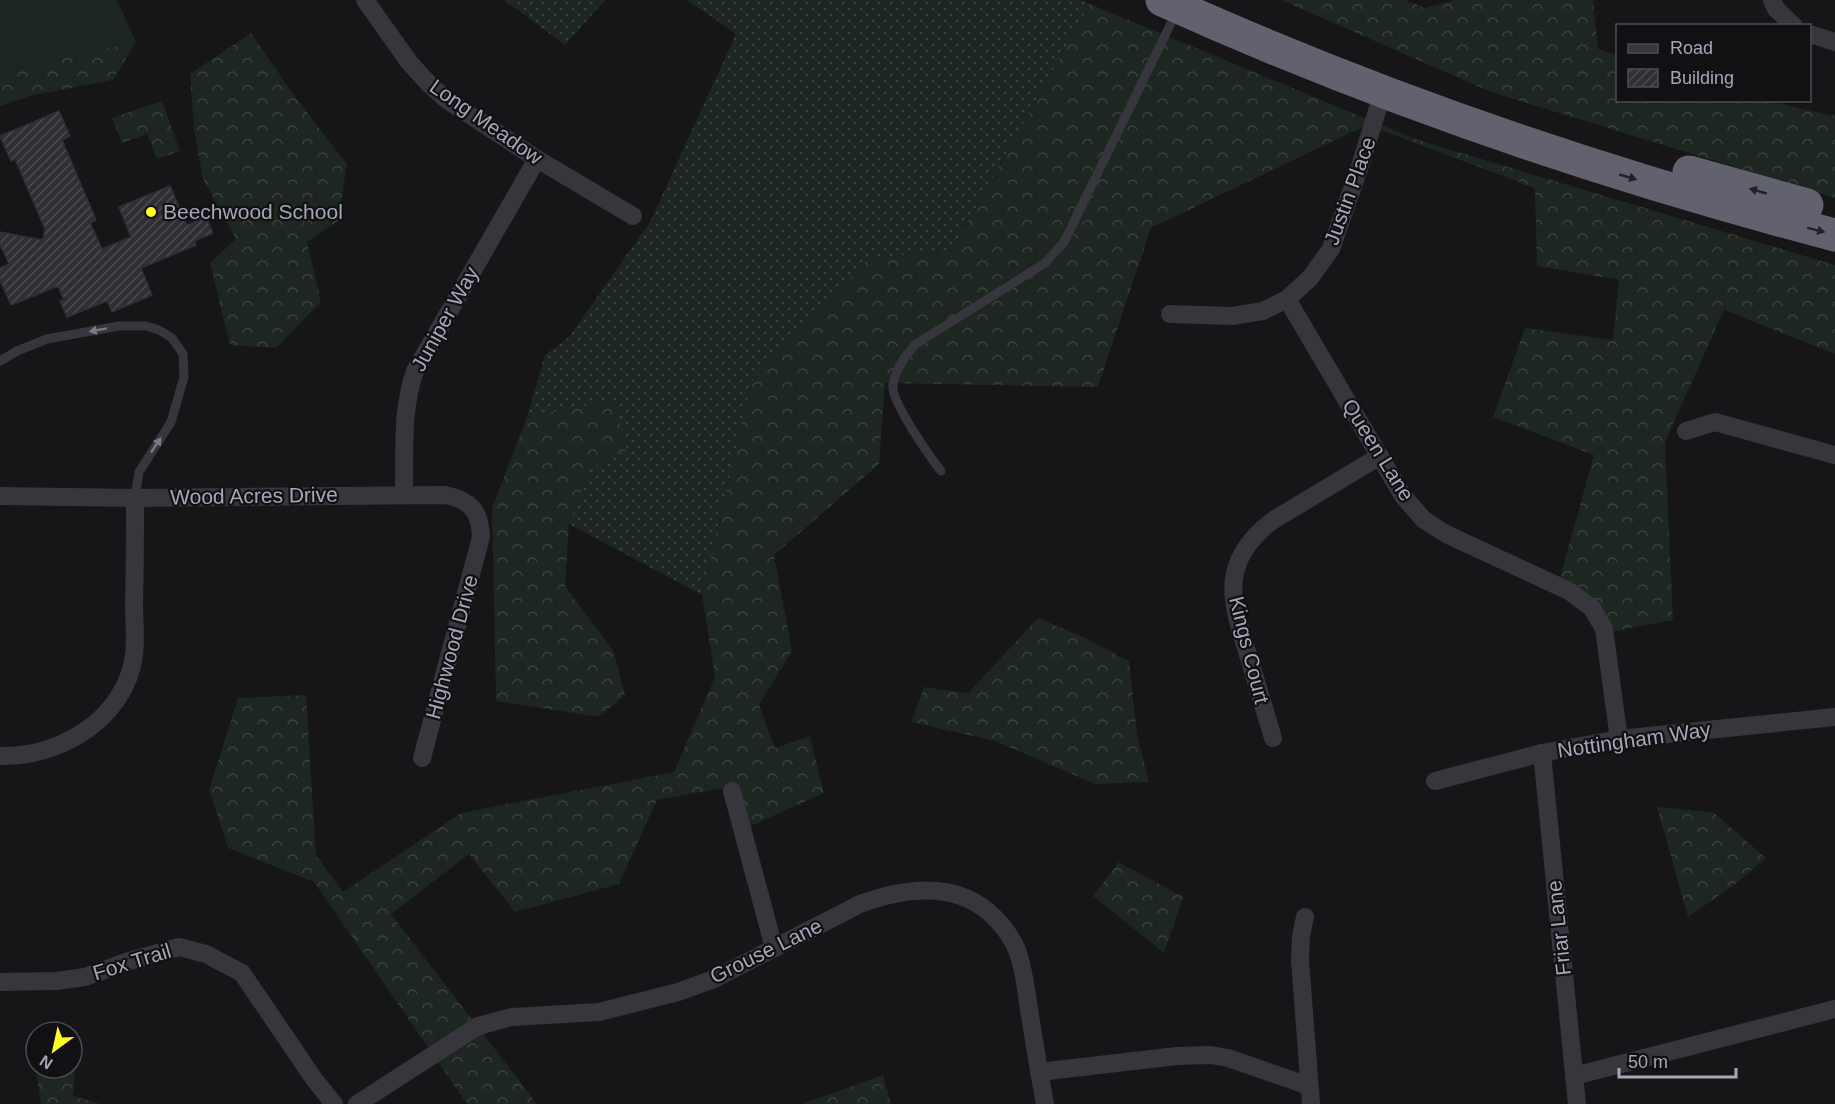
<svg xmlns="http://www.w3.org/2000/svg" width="1835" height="1104" font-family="Helvetica,sans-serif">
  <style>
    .grass { fill: url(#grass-dots) }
    .forest { fill: url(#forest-crowns) }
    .pitch { fill: #1d2620 }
    .building { fill: url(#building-hatch); stroke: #302f34; stroke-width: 1.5 }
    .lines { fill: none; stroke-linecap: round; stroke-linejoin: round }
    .lane { stroke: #37363d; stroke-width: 9 }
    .street { stroke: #37363d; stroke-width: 18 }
    .highway { stroke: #62616e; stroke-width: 33 }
    .oneway { fill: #212024 }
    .oneway2 { fill: #7a7987 }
    .poi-dot { fill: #fffc25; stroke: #111012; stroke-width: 2 }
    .labels { text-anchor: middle; stroke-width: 4.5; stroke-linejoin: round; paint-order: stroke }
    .street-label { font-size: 21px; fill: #a6a6b9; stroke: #111012 }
    .poi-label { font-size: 21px; fill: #a6a6b9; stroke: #111012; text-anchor: start }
  </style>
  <defs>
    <pattern id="grass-dots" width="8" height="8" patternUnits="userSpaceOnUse" patternTransform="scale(1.5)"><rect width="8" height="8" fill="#1d2620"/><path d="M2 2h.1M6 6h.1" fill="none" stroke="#3b423e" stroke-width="1.8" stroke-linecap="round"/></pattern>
    <pattern id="forest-crowns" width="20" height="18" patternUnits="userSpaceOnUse" patternTransform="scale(1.5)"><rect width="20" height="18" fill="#1d2620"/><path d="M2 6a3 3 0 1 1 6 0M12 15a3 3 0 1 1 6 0" fill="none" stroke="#3b423e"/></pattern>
    <pattern id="building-hatch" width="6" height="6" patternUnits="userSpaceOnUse" patternTransform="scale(1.5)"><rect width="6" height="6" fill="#303034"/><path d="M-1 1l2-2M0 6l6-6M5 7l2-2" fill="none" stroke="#4b4b4f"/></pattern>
  </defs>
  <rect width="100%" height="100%" fill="#161517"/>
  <!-- grass -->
  <g class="grass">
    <path d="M504 0H605L565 45Z"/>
    <path d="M687 0H1081L1090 4 952 250 868 259 751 383 702 595 569 524 614 400 527 417 545 355 569 337 650 222 736 34Z"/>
  </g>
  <!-- forest -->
  <g class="forest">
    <path d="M1281 0H1405L1425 8 1455 0H1593L1598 49 1617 55 1618 100 1767 101 1835 116V198L1491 92Z"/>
    <path d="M1090 4 1418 140 1835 265V354L1724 310 1665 442 1673 620 1600 634 1587 604 1559 581 1594 455 1493 417 1525 328 1613 340 1619 280 1537 266 1535 188 1367 125 1151 228 1098 387 885 383 879 464 774 555 792 651 759 705 775 748 810 736 824 793 746 828 736 786 657 800 619 884 515 912 469 854 391 914 537 1104H467L314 882 228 848 209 790 238 698 306 695 316 855 343 892 461 813 674 772 715 677 702 595 751 383 868 259 952 250Z"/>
    <path d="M251 33 296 98 347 164 338 221 307 242 321 302 276 348 230 345 210 263 236 239 203 179 194 130 190 74Z"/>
    <path d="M136 42 113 80 29 96 0 106V71Z"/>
    <path d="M162 101 180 151 157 159 147 134 122 143 112 118Z"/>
    <path d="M614 400 627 450 590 469 569 524 565 586 613 650 625 695 599 717 496 701 492 508 527 417Z"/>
    <path d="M1038 618 1083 637 1129 661 1137 734 1149 782 1095 784 995 741 911 722 924 687 968 693Z"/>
    <path d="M1657 807 1713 812 1766 858 1734 885 1688 917Z"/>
    <path d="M1119 862 1183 897 1164 953 1093 896Z"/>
    <path d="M31 1042 36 1043V1068H72V1049H76L73 1096 101 1104H41Z"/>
    <path d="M883 1075 891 1104H802Z"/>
  </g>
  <!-- pitch -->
  <path class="pitch" d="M0 0H117L136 42 0 71Z"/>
  <!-- building -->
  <path class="building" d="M59 111 70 136 62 140 96 220 90 223 102 249 131 237 119 207 170 186 187 225 206 217 213 233 194 241 196 245 141 268 152 295 112 312 107 301 67 317 60 301 64 300 58 286 11 305 0 280V268L9 264 0 244V232L43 240 45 229 15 159 11 161 0 136Z"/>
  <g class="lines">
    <!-- lane -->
    <g class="lane">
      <path d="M0 361 17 351 47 339 119 326H146L159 330 172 338 183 354 184 377 171 422 139 472 135 498"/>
      <path d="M941 471C930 457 890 400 893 385 896 368 905 356 916 344L1045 263 1064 242 1176 13"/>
    </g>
    <!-- street -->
    <g class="street">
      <path d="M365 0 409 62 428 83 447 100 537 159 633 216"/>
      <path d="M1772 0 1776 9 1794 26"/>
      <path d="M1810 34 1835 42"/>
      <path d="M1287 299 1403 496 1424 520 1446 534 1569 591 1592 608 1604 629 1619 739"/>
      <path d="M1170 314 1232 316 1263 311 1287 299 1310 278 1331 249 1361 163 1383 92"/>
      <path d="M1686 431 1715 422 1835 455"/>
      <path d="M404 494C405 454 401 410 415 371L537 159"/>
      <path d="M0 496 135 498 445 495C470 500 480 510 481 537L422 758"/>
      <path d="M1273 738C1265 711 1257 685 1249 658 1231 601 1218 563 1272 521L1380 456"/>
      <path d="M1542 753 1577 1104"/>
      <path d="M0 756C60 758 126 718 134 655 136 638 134 620 134 604 135 569 135 534 135 498"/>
      <path d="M1435 781 1542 753 1619 739 1835 717"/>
      <path d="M732 791 774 948"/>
      <path d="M1305 917 1301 936 1300 960 1311 1104"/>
      <path d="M0 982 56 981 85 977 126 962 179 947 206 954 242 973 314 1079 334 1104"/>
      <path d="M1039 1072 1177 1056 1211 1055 1228 1058 1309 1086"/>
      <path d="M1574 1076 1835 1009"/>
      <path d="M357 1104 478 1026 512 1017 599 1012 678 992 714 979 860 904C904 888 957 880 994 917 1003 926 1012 938 1017 950 1024 969 1026 990 1029 1009 1034 1041 1039 1072 1045 1104"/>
    </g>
    <!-- highway -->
    <g class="highway">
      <path d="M1162 0C1379 98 1605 175 1835 235"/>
      <path d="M1689 172 1807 205"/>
    </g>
  </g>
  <!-- one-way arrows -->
  <defs><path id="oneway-solid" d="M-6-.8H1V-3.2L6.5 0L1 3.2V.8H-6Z" transform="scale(1.5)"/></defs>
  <g class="oneway">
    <use href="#oneway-solid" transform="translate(1628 177) rotate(16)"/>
    <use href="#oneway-solid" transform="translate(1758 191) rotate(-164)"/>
    <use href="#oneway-solid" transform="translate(1816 230) rotate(14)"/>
  </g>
  <g class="oneway2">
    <use href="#oneway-solid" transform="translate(98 330) rotate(170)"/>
    <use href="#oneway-solid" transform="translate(156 445) rotate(-56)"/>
  </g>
  <!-- markers -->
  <circle class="poi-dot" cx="151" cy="212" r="6"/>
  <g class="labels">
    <!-- street labels -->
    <g class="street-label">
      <text transform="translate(486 122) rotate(35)" y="7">Long Meadow</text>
      <text transform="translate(1350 191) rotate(-70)" y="7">Justin Place</text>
      <text transform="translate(445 319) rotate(-61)" y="7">Juniper Way</text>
      <text transform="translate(1378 450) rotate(58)" y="7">Queen Lane</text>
      <text transform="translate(254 496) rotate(-1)" y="7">Wood Acres Drive</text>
      <text transform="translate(452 647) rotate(-75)" y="7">Highwood Drive</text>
      <text transform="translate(1249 650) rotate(76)" y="7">Kings Court</text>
      <text transform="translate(1634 740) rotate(-8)" y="7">Nottingham Way</text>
      <text transform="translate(1559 928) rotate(-96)" y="7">Friar Lane</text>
      <text transform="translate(766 951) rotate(-26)" y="7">Grouse Lane</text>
      <text transform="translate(132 962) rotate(-17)" y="7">Fox Trail</text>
    </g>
    <!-- poi labels -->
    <g class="poi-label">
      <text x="163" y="219">Beechwood School</text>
    </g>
  </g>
  <!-- legend -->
  <rect x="1616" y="24" width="195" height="78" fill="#111012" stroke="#4d4c55" stroke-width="1.5"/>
  <rect x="1628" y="44" width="30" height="9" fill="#37363d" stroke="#4d4c55" stroke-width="1.5"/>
  <text x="1670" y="54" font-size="18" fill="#a6a6b9">Road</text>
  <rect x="1628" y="69" width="30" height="18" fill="url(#building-hatch)" stroke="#4d4c55" stroke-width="1.5"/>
  <text x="1670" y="84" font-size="18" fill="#a6a6b9">Building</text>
  <!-- north arrow -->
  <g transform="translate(54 1050) rotate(213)"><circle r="28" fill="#111012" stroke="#4d4c55" stroke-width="1.5"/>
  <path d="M0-4.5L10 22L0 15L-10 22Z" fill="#fffc25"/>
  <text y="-9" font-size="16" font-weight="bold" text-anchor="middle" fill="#a6a6b9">N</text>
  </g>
  <!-- scale -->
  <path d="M1619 1068v9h117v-9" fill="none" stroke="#a6a6b9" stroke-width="3"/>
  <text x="1628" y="1068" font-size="18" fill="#a6a6b9" stroke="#111012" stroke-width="4.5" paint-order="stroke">50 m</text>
</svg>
